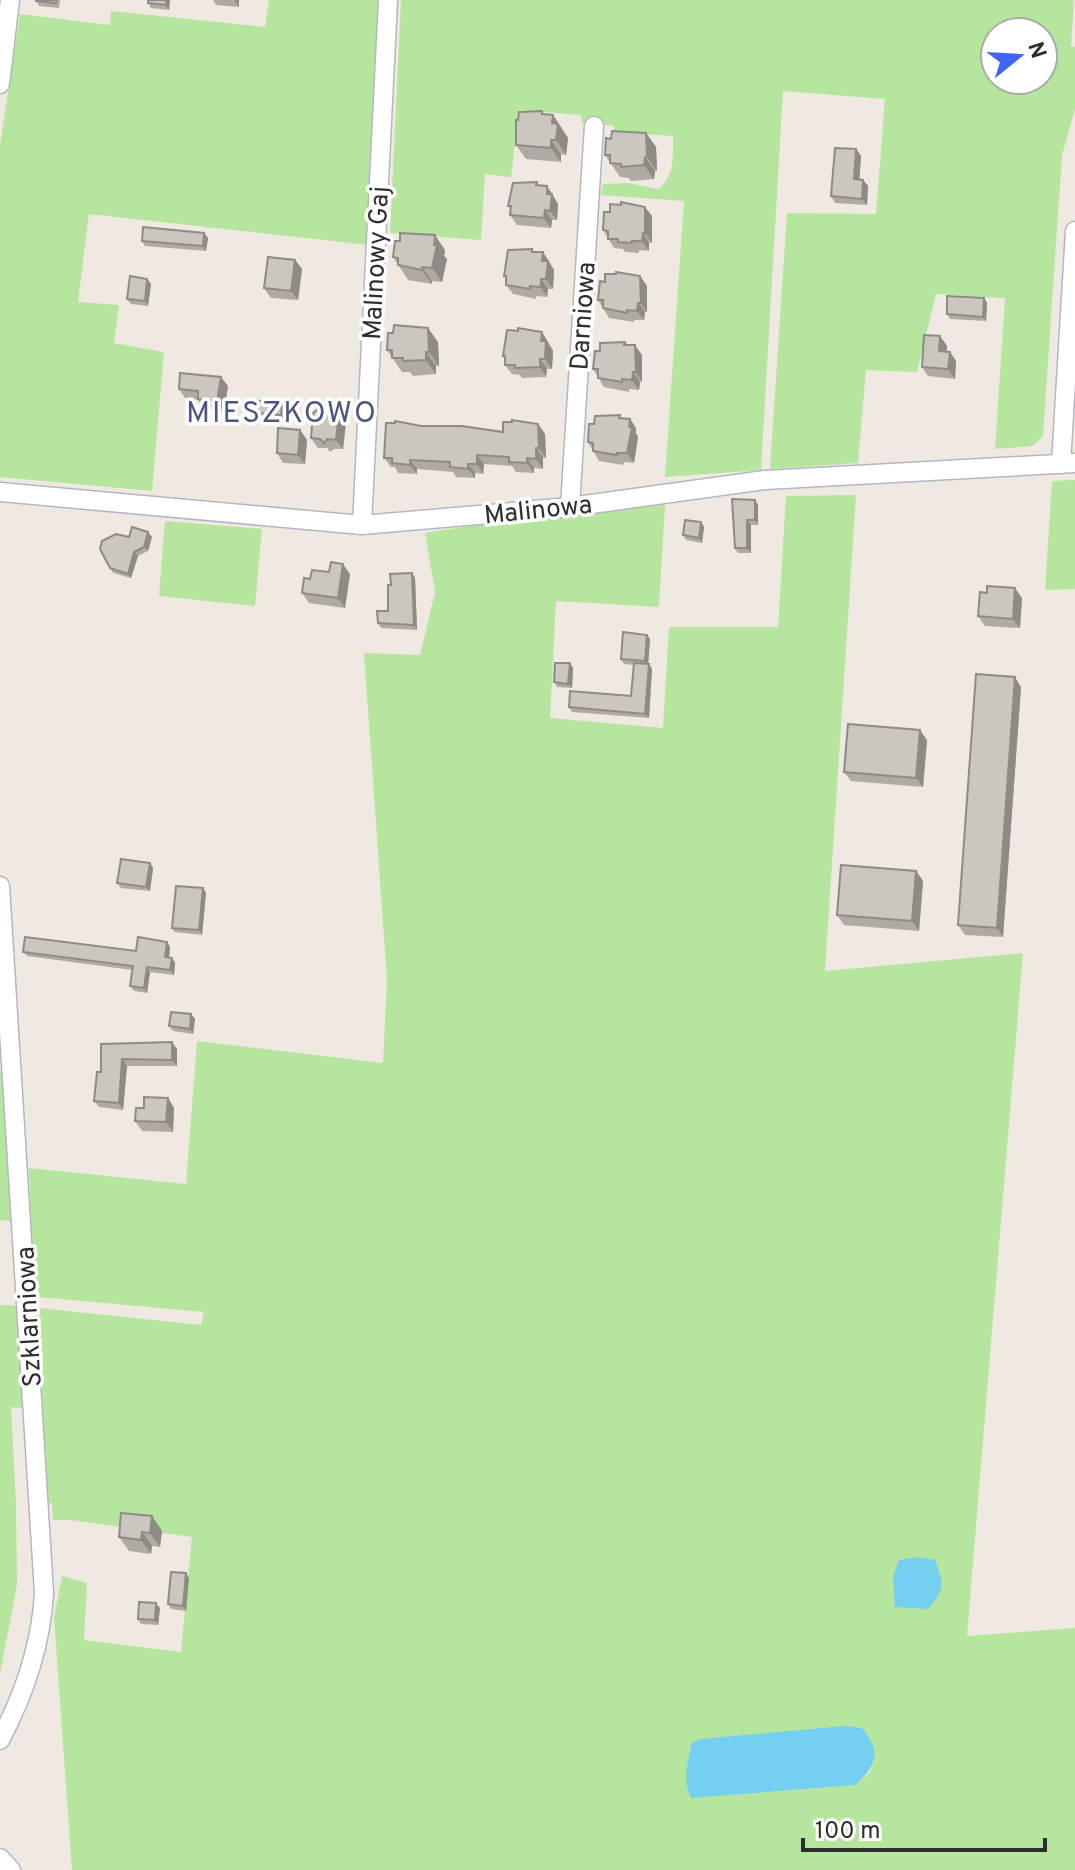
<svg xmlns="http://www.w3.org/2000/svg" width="1075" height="1870" font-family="Overpass,sans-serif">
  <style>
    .green { fill: #b6e59e; fill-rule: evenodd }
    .water { fill: #75cff0 }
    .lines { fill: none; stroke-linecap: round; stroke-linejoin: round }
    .minor-casing { stroke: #b4b7c1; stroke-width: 21 }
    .minor { stroke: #fff; stroke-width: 18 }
    .wall { fill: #afaba4 }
    .shaded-wall { fill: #8e8b86 }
    .building { fill: #cbc7bf; stroke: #8e8b86; stroke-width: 2 }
    .labels { text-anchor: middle; stroke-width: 7; stroke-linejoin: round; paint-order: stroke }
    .street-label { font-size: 26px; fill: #2e2e2e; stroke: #fff }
    .quarter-label { font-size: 30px; letter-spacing: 2px; fill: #4d5680; stroke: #fff }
  </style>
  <rect width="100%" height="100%" fill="#efe9e1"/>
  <!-- green -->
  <g class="green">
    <path d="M269 0H382L369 245 89 214 78 302 119 305 114 343 164 352 152 491 0 477V145L20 14 110 25 111 11 265 27Z"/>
    <path d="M401 0H1074L1071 46 1075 47V109L1062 155 1043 436 1033 446 995 449 1005 298 936 294 917 372 866 370 858 463 770 469 787 213 876 214 885 99 783 91 761 470 665 477 684 201 601 195 603 184 628 183 659 189C675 174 673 157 673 136L614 132V126L582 123 581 115 519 110 511 177 485 174 481 240 390 233ZM995 32H1043V80H995Z"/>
    <path d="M1075 480V589L1045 590 1052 481Z"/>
    <path d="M856 495 825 971 1023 953 967 1636 1075 1628V1870H72L54 1617 62 1576 87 1583 84 1640 181 1652 192 1537 71 1520H53L52 1503H46L39 1308 201 1325 204 1312 38 1297 33 1284 29 1168 186 1184 197 1041 383 1063 387 980 364 653 420 655 435 592 425 533 525 517 665 505 659 607 556 601 550 718 663 728 669 627H778L786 496ZM691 1744 875 1759 870 1772 855 1785 689 1757Z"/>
    <path d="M165 521 262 529 255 606 159 596Z"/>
    <path d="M6 1068 17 1222 0 1220V1071Z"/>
    <path d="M0 1305 22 1306 26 1409 11 1407 16 1504 17 1585 0 1674Z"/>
  </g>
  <!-- water -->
  <g class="water">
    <path d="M917 1557 935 1560C944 1584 945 1589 928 1609L895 1607 893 1577 899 1560Z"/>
    <path d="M845 1726 862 1728C882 1752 877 1766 855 1785L691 1798C682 1778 688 1765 691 1744L700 1739Z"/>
  </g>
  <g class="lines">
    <defs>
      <g id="minor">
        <path d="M0 84 10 0"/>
        <path d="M1061 464 1075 231"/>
        <path d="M0 492 362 525 570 507 765 480 1075 463"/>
        <path d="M570 507 594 126"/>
        <path d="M362 525 388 0"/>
        <path d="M0 886 44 1593C41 1646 25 1693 0 1740"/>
        <path d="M0 1858 11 1870"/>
      </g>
    </defs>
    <!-- minor casing -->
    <use href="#minor" class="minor-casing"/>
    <!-- minor -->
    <use href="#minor" class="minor"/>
  </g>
  <!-- wall -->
  <g class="wall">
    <path d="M36 0H63H60L59 8 39 6Z"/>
    <path d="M148 0H170L169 10 151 8 148 3Z"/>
    <path d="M213 0H239V7L216 5Z"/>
    <path d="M542 111 545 115H553L568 138 566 155 561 154V162L526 159 516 145 518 120Z"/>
    <path d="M646 133 656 147 657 171H655L654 179 631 181 629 178 620 177 605 155 611 139Z"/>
    <path d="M856 149 861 156 859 179 863 180 868 186 867 205 835 203 831 196Z"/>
    <path d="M537 182 539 185 547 186 558 204 557 220H552L551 228 517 225 510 215 511 209 508 206Z"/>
    <path d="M652 216V243H649V251L639 250V253L625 252 623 249 614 248 603 230Z"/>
    <path d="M204 233 208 238 206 251 145 246 142 241Z"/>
    <path d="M532 249 534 252H543L554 270 553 289H548L547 297 536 296V299L513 294 506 285V280L504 276Z"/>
    <path d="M445 250 444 256 447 259 442 282 432 281V284L408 280 393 257Z"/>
    <path d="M295 260 302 269 298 300 271 298 264 288Z"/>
    <path d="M640 276 647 286V312H645L644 320H634V322L609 318 598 300 605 282Z"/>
    <path d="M147 279 151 284 148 306 131 304 127 299Z"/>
    <path d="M984 298 987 303 986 321 950 319 947 314Z"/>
    <path d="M542 332 553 351 552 369H547L546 377 522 378 520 375 512 374 505 365V360L503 356Z"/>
    <path d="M940 336 947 346 946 352H950L956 361 955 379 928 376 922 367Z"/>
    <path d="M438 342 439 366H436V374L413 376 410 372H402L387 350Z"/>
    <path d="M625 342 642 355V382H640L639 390 629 389V392L604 387 593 369Z"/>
    <path d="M228 386 224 411 204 409 198 400 185 398 179 389Z"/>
    <path d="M282 403 285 408 284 420 250 417 246 412Z"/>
    <path d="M327 411 346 422 343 449H334L330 452 327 448H318L311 438Z"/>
    <path d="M622 418 630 419 636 428V433L638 437 634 463 624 462 623 465 599 461 588 442 594 424Z"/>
    <path d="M538 424 545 434 546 458H543V469L534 468V473L516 472 512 466 484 464 483 474 475 473V478L456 477 453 472 417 469V474L398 473 395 467H391L384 458 421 426 503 432Z"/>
    <path d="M300 430 307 440 305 464 283 463 277 453Z"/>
    <path d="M755 500 758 505V525H751V553H738L735 548Z"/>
    <path d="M701 522 704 527 702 543 686 540 683 535Z"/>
    <path d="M129 537H152L148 551 138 556 131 578 113 573 110 568Z"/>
    <path d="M412 573 415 578 417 630 381 628 378 623 388 611 391 585Z"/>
    <path d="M350 574 345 608 309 603 302 593 310 579Z"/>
    <path d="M1022 598 1020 628 985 626 978 616Z"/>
    <path d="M647 635 650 639 648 664 652 669 649 718 572 712 569 707 631 696 634 665 624 664 621 659Z"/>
    <path d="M573 668 572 688 557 687 554 682Z"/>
    <path d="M1021 687 1003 937 965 935 958 925Z"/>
    <path d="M927 740 923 787 851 781 844 772Z"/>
    <path d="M150 863 153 868 150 891 121 888 117 883Z"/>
    <path d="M916 871 923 881 919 931 844 925 837 915Z"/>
    <path d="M203 888 206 893 202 935 175 932 172 928Z"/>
    <path d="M167 942 170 947 169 957 172 958 175 963 174 975 150 972 147 993 134 991 130 986 132 970 27 956 23 952 136 951Z"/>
    <path d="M191 1014 195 1019 193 1034 173 1031 169 1026Z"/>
    <path d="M101 1044 177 1049V1066H127L123 1110 99 1107 94 1101 101 1072Z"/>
    <path d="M168 1098 174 1108 173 1132 142 1131 135 1121 144 1108Z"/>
    <path d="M152 1516 162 1531 160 1547 152 1546 151 1554 129 1551 119 1537Z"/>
    <path d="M189 1578 186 1611 171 1609 168 1604Z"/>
    <path d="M160 1608 158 1625 141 1624 138 1619Z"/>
  </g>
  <!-- shaded-wall -->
  <g class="shaded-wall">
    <path d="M166 0H170L169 10 166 5Z"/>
    <path d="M234 0H239V7Z"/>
    <path d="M553 115 568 138 566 155 556 140 552 123Z"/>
    <path d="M646 133 656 147 657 171 647 157Z"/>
    <path d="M551 140 561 154V162L551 148Z"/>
    <path d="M856 149 861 156 859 186 854 179Z"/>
    <path d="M645 157 655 171 654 179 644 165Z"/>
    <path d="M863 180 868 186 867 205 862 199Z"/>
    <path d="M547 186 558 204 557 220 550 211 547 194Z"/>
    <path d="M645 207 652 216V243L645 233Z"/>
    <path d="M545 210 552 220 551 228 544 218Z"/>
    <path d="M204 233 208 238 206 251 203 246Z"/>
    <path d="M643 233 649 243V251L642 241Z"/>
    <path d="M435 235 445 250 444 256 447 259 442 282 432 268Z"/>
    <path d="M543 252 554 270 553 289 546 279 542 261Z"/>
    <path d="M295 260 302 269 298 300 291 291Z"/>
    <path d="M422 267 432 281V284L422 270Z"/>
    <path d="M640 276 647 286V312L641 303Z"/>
    <path d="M147 279 151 284 148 306 145 301Z"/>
    <path d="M541 279 548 289 547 297 541 287Z"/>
    <path d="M984 298 987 303 986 321 983 317Z"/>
    <path d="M638 303 645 312 644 320 637 311Z"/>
    <path d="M428 328 438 342 439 366 429 352Z"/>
    <path d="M542 332 553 351 552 369 545 359 541 341Z"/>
    <path d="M940 336 947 346 946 361 939 351Z"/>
    <path d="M635 345 642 355V382L636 372Z"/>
    <path d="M426 352 436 366V374L426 360Z"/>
    <path d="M950 352 956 361 955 379 948 369Z"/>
    <path d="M540 359 547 369 546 377 540 367Z"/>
    <path d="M633 372 640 382 639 390 632 380Z"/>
    <path d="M221 377 228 386 224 411 217 401Z"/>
    <path d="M282 403 285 408 284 420 281 415Z"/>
    <path d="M339 412 346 422 343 449 336 440Z"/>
    <path d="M630 419 636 428V433L638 437 634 463 627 453Z"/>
    <path d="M538 424 545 434 546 458 539 448Z"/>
    <path d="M300 430 307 440 305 464 298 455Z"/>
    <path d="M536 448 543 458V469L536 459Z"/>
    <path d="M477 455 484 464 483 474 477 464Z"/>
    <path d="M527 458 534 468V473L527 463Z"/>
    <path d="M410 460 417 469V474L410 465Z"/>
    <path d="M468 464 475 473V478L468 469Z"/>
    <path d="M755 500 758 505V525L755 520Z"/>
    <path d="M747 520 751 525V553L747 548Z"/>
    <path d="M701 522 704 527 702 543 699 538Z"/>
    <path d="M148 532 152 537 148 551 144 547Z"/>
    <path d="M134 552 138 556 131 578 128 574Z"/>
    <path d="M343 564 350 574 345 608 338 598Z"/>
    <path d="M412 573 415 578 417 630 414 625Z"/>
    <path d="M1015 588 1022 598 1020 628 1013 619Z"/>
    <path d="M647 635 650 639 648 666 645 661Z"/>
    <path d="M570 663 573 668 572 688 568 684Z"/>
    <path d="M649 664 652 669 649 718 645 714Z"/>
    <path d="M1015 677 1021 687 1003 937 997 928Z"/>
    <path d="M920 730 927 740 923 787 916 778Z"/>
    <path d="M150 863 153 868 150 891 146 887Z"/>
    <path d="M916 871 923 881 919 931 912 921Z"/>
    <path d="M203 888 206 893 202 935 199 930Z"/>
    <path d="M167 942 170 947 169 962 165 957Z"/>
    <path d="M172 958 175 963 174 975 170 970Z"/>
    <path d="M147 967 150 972 147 993 144 988Z"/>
    <path d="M191 1014 195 1019 193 1034 190 1029Z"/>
    <path d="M172 1042 177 1049V1066L172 1060Z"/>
    <path d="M122 1059 127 1066 123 1110 119 1103Z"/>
    <path d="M168 1098 174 1108 173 1132 166 1122Z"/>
    <path d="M152 1516 162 1531 160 1547 150 1533Z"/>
    <path d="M142 1532 152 1546 151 1554 141 1540Z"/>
    <path d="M186 1573 189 1578 186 1611 183 1606Z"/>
    <path d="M156 1603 160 1608 158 1625 155 1620Z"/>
  </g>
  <!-- building -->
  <g class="building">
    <path d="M36 0H56V3L36 1Z"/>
    <path d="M148 0H166V5L148 3Z"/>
    <path d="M542 111V114L553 115 552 123 558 124 556 140H551V148L516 145V120H518L519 112Z"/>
    <path d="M612 131 646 133 647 157H645L644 165 621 167V164L610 163V155H605L606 138 611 139Z"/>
    <path d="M835 148 856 149 854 179 863 180 862 199 831 196Z"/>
    <path d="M537 182 536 185 547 186V194H552L550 211 545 210 544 218 510 215 511 206H508L513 183Z"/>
    <path d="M621 202 645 207V233H643L642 241H632V243L618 242V239H608V231L603 230 604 212H610V204L621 205Z"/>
    <path d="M143 227 204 233 203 246 142 241Z"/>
    <path d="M400 233 435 235 434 245H437L432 268 422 267V270L398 265V258L393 257 395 241H400Z"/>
    <path d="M532 249V252H543L542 261H548L546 279H541V287L530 286V289L506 285V276H504L508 250Z"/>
    <path d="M268 257 295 260 291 291 264 288Z"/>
    <path d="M616 272 640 276 641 303H638L637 311 627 310V313L603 308V300H598L600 281 605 282V274H616Z"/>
    <path d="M130 276 147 279 145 301 127 299Z"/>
    <path d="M947 296 984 298 983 317 947 314Z"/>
    <path d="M394 325 428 328 429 352H426V360L403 361V358H392V350H387L388 333H393Z"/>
    <path d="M518 328 542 332 541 341H546L545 359H540V367L515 368V365H505V356H503L507 330 518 331Z"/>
    <path d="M924 335 940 336 939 351 950 352 948 369 922 367Z"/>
    <path d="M625 342 624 345H635L636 372H633L632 380 622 379V382L598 378V369H593L595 351H600V343Z"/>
    <path d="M180 373 221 377 217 401 198 399V391L179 389Z"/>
    <path d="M247 400 282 403 281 415 246 412Z"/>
    <path d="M322 406 327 411 339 412 336 440 327 439 324 443 320 439 311 438 313 413Z"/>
    <path d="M620 415 619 418 630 419 629 427H632L627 453H617V455L593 451V443L588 442 589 424H594L595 416Z"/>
    <path d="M512 420 538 424 539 448H536V459L527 458V463L509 462V457L477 455V464H468V469L450 467V462L410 460V465L392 463V458H384L386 423H395V421L421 426H462L503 432V422H512Z"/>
    <path d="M278 428 300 430 298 455 277 453Z"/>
    <path d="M732 499 755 500V520H747V548H735Z"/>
    <path d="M685 520 701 522 699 538 683 535Z"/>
    <path d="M132 527 148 532 144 547 134 552 128 574 110 568 100 549 102 541 116 534 129 537Z"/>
    <path d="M331 562 343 564 338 598 302 593 304 578 310 579 312 570 329 572Z"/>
    <path d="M412 573 414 625 378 623 377 611H388V585H391L390 574Z"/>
    <path d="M987 586 1015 588 1013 619 978 616 980 592 987 593Z"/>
    <path d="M623 632 647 635 645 661 621 659Z"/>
    <path d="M555 663H570L568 684 554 682Z"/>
    <path d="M634 663 649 664 645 714 569 707 570 691 631 696Z"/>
    <path d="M976 674 1015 677 997 928 958 925Z"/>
    <path d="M848 724 920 730 916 778 844 772Z"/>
    <path d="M121 859 150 863 146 887 117 883Z"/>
    <path d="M841 865 916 871 912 921 837 915Z"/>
    <path d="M176 886 203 888 199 930 172 928Z"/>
    <path d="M25 937 136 951 138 937 167 942 165 957 172 958 170 970 147 967 144 988 130 986 133 966 23 952Z"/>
    <path d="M171 1012 191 1014 190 1029 169 1026Z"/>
    <path d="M172 1042V1060L122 1059 119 1103 94 1101 97 1072H101V1044Z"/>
    <path d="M144 1097 168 1098 166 1122 135 1121 136 1108H144Z"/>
    <path d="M121 1513 152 1516 150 1533 142 1532 141 1540 119 1537Z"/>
    <path d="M171 1572 186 1573 183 1606 168 1604Z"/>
    <path d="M139 1602 156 1603 155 1620 138 1619Z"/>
  </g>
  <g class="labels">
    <!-- street labels -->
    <g class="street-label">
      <text transform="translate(375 263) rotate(-87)" y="9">Malinowy Gaj</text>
      <text transform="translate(582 316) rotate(-86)" y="9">Darniowa</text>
      <text transform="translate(538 509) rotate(-6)" y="9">Malinowa</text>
      <text transform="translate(28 1317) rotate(-93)" y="9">Szklarniowa</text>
    </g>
    <!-- quarter labels -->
    <g class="quarter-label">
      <text x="282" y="422">MIESZKOWO</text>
    </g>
  </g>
  <!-- north arrow -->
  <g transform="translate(1019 56) rotate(72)"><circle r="38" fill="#ffffff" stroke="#ababab" stroke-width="2"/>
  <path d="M0-6L14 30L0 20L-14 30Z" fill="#4264fb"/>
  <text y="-12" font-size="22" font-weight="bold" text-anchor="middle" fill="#2e2e2e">N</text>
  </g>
  <!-- scale -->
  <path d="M803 1838v12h242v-12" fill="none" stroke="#2e2e2e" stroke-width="4"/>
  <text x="815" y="1838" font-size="24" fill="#2e2e2e" stroke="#ffffff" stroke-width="6" paint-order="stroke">100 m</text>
</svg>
